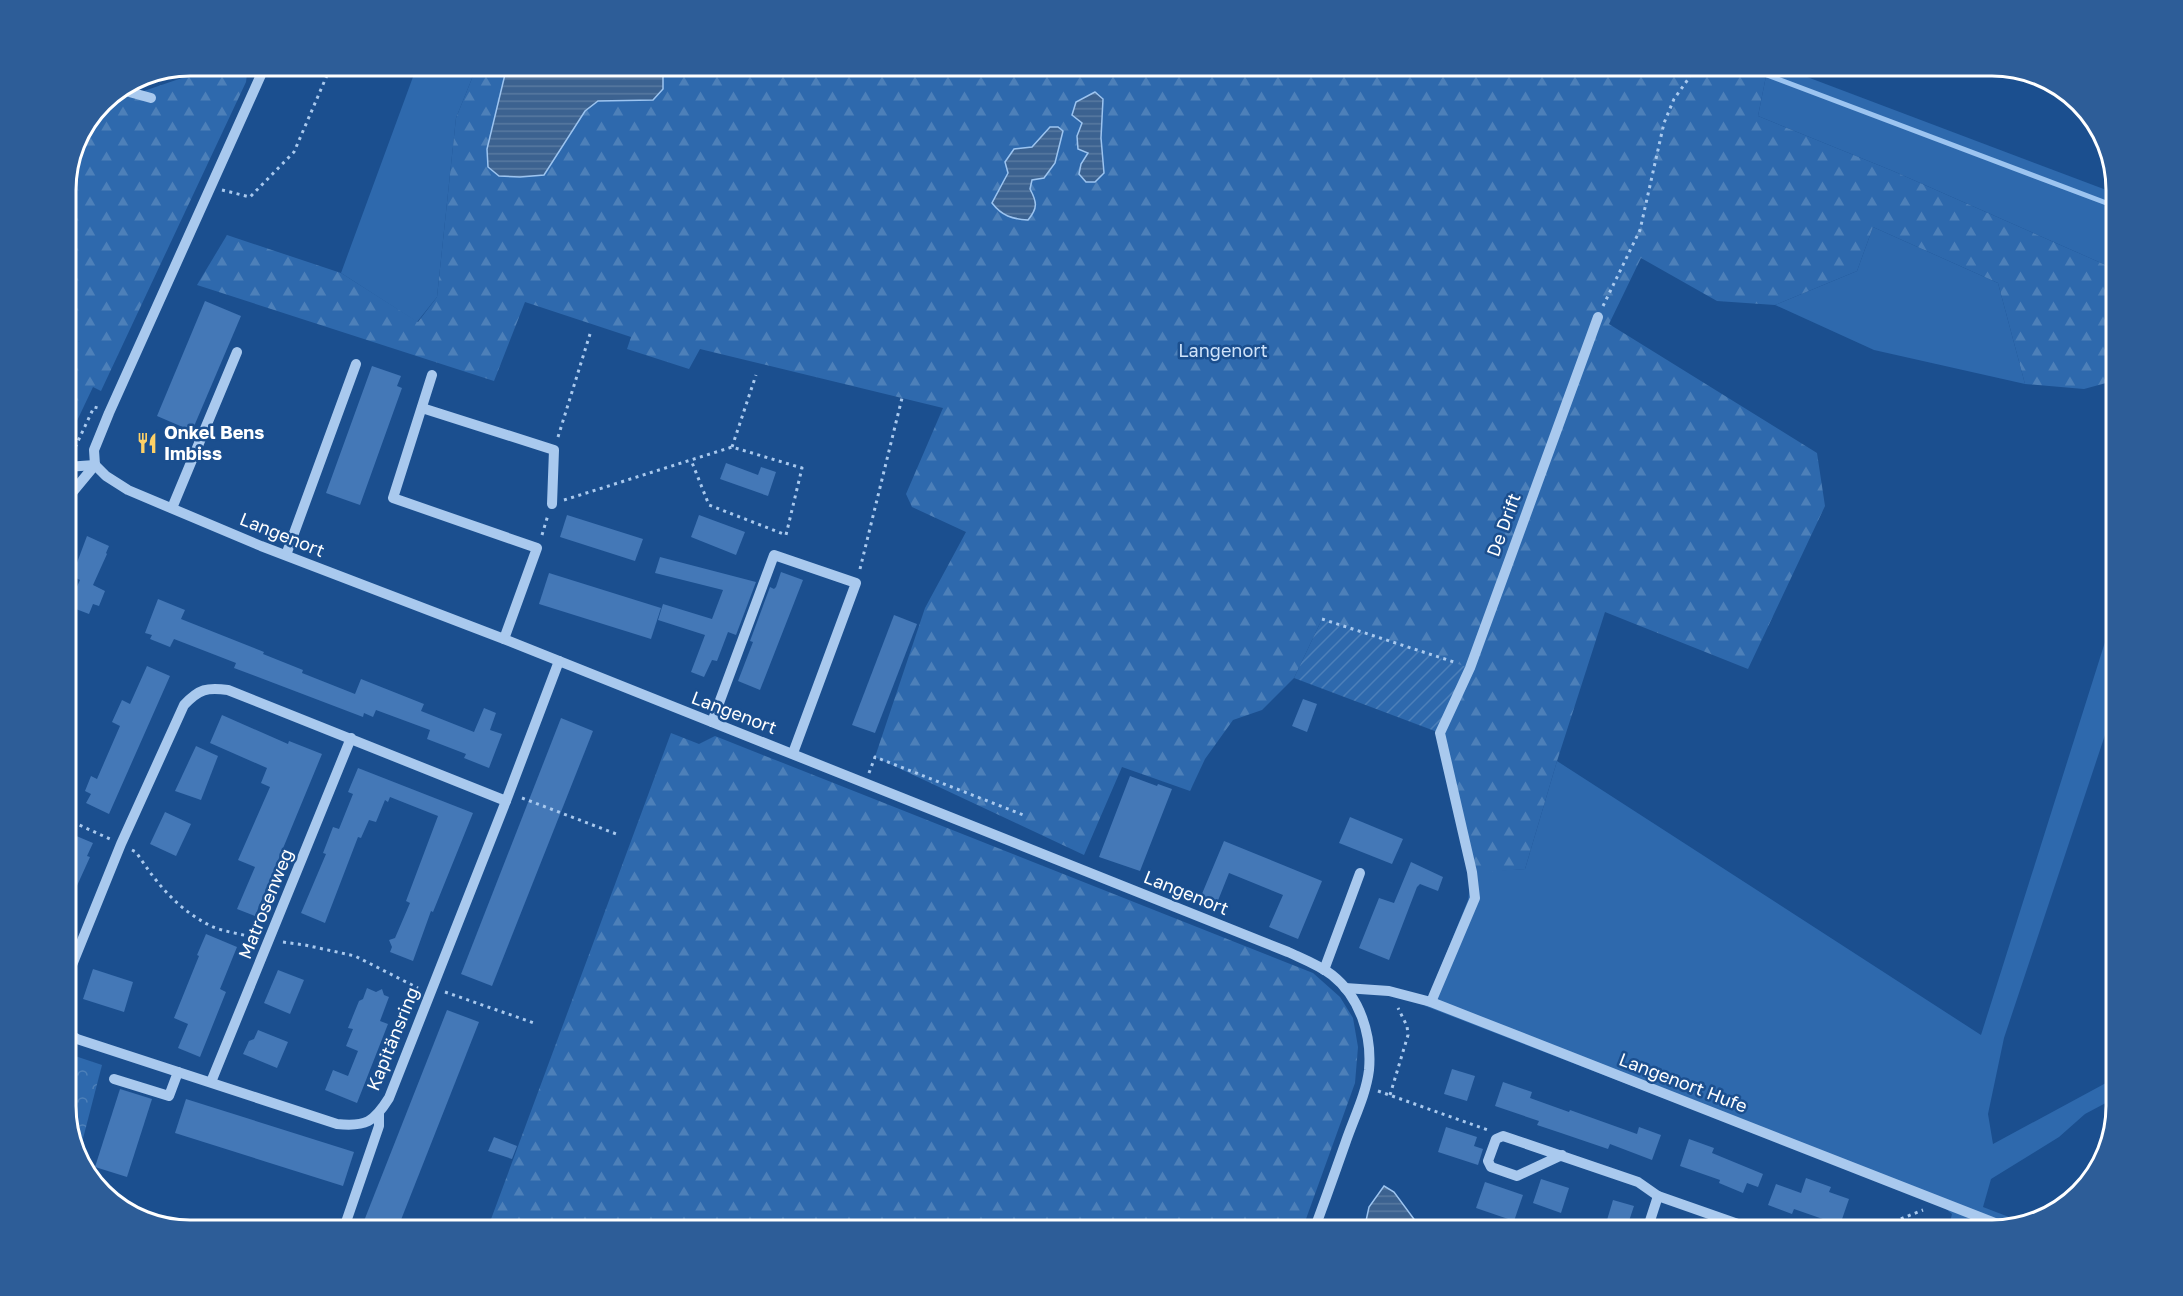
<svg xmlns="http://www.w3.org/2000/svg" width="2183" height="1296" font-family="'Golos Text',sans-serif">
  <style>
    .grass { fill: #2e69ad }
    .forest { fill: url(#forest-firs) }
    .park { fill: url(#park-crowns) }
    .garden { fill: url(#garden-furrows) }
    .water { fill: url(#water-rules); stroke: #9cc4f0; stroke-width: 1.5 }
    .lines { fill: none; stroke-linecap: round; stroke-linejoin: round }
    .stream { stroke: #9cc4f0; stroke-width: 5 }
    .building { fill: #4478b7 }
    .path { stroke: #a9c9ee; stroke-width: 3; stroke-dasharray: 3 4.5; stroke-linecap: butt }
    .minor { stroke: #a9c9ee; stroke-width: 10 }
    .labels { text-anchor: middle; stroke-width: 5; stroke-linejoin: round; paint-order: stroke }
    .park-label { font-size: 18px; fill: #cfe3fa; stroke: #1b4f8f }
    .poi-label { font-size: 18px; font-weight: bold; fill: #fff; stroke: #1b4f8f; text-anchor: start }
    .street-label { font-size: 18px; fill: #fff; stroke: #1b4f8f }
    .rim { fill: none; stroke: #fff; stroke-width: 3 }
  </style>
  <defs>
    <pattern id="forest-firs" width="22" height="20" patternUnits="userSpaceOnUse" patternTransform="scale(1.5)"><rect width="22" height="20" fill="#2e69ad"/><path d="M5 1l3.5 6h-7zM16 11l3.5 6h-7z" fill="#4d80b9"/></pattern>
    <pattern id="park-crowns" width="20" height="18" patternUnits="userSpaceOnUse" patternTransform="scale(1.5)"><rect width="20" height="18" fill="#2e69ad"/><path d="M2 6a3 3 0 1 1 6 0M12 15a3 3 0 1 1 6 0" fill="none" stroke="#4d80b9"/></pattern>
    <pattern id="garden-furrows" width="10" height="10" patternUnits="userSpaceOnUse" patternTransform="scale(1.5)"><rect width="10" height="10" fill="#2e69ad"/><path d="M-1 1l2-2M0 10L10 0M9 11l2-2" fill="none" stroke="#4d80b9"/></pattern>
    <pattern id="water-rules" width="6" height="5" patternUnits="userSpaceOnUse" patternTransform="scale(1.5)"><rect width="6" height="5" fill="#3c6290"/><path d="M0 2.5h6" fill="none" stroke="#597aa1"/></pattern>
  </defs>
  <rect width="100%" height="100%" fill="#1b4f8f"/>
  <!-- grass -->
  <g class="grass">
    <path d="M417 66H477L456 118 437 297 417 322 341 273Z"/>
    <path d="M1768 66H1778L2117 194V270L1893 171 1758 116Z"/>
    <path d="M1873 227 1998 283 2025 384 1874 350 1775 305 1857 271Z"/>
    <path d="M66 271 81 341 66 345Z"/>
    <path d="M2117 604V699L2004 1038 1988 1114 1993 1144 2117 1077V1097L2085 1114 2059 1137 1991 1179 1983 1207 2022 1222 1993 1230H1948L1952 1214 1941 1205 1425 1006 1468 900 1472 872 1525 869 1557 761 1981 1035Z"/>
  </g>
  <!-- forest -->
  <g class="forest">
    <path d="M217 66H248L246 82 101 391 93 387 66 444V345L80 341 66 271V183L76 143 100 106Z"/>
    <path d="M477 66H1768L1758 116 1893 171 2117 270V380L2084 389 2025 384 1998 283 1873 227 1857 271 1775 305 1717 301 1641 258 1609 324 1817 453 1825 506 1748 669 1605 612 1557 761 1525 869 1477 873 1440 733 1322 619 1294 678 1262 710 1233 720 1205 759 1190 791 1122 767 1084 855 875 757 925 608 966 532 912 507 906 494 943 408 700 349 689 369 627 349 631 337 525 302 494 381 197 285 227 235 341 273 418 322 437 297 456 118Z"/>
    <path d="M671 733 699 744 715 736 1313 973 1340 997 1353 1018 1358 1047 1355 1083 1302 1230H487Z"/>
  </g>
  <!-- park -->
  <path class="park" d="M66 1053 102 1065 79 1154 66 1113Z"/>
  <!-- garden -->
  <path class="garden" d="M1322 619 1470 668 1440 733 1294 678Z"/>
  <!-- water -->
  <g class="water">
    <path d="M507 66H663V89L653 100 598 101 585 111 544 175 520 177 499 176 488 167 487 149Z"/>
    <path d="M1095 92 1103 99 1101 138 1104 173 1095 182H1086L1079 174 1081 164 1088 153 1078 149 1077 136 1082 123 1072 115 1076 102Z"/>
    <path d="M1050 127H1058L1063 131 1055 163 1044 178 1032 180 1030 189C1037 202 1038 208 1028 220 1012 219 1002 216 992 203L1008 173 1005 162 1014 149 1032 147Z"/>
    <path d="M1384 1186 1394 1192 1422 1230H1364L1369 1207Z"/>
  </g>
  <g class="lines">
    <!-- stream -->
    <path class="stream" d="M1743 66 2117 207"/>
  </g>
  <!-- building -->
  <g class="building">
    <path d="M205 301 241 316 192 431 157 416Z"/>
    <path d="M372 366 401 376 397 386 402 388 360 505 326 493Z"/>
    <path d="M726 463 758 475 761 467 776 472 768 496 720 479Z"/>
    <path d="M567 515 643 539 635 561 560 537Z"/>
    <path d="M699 515 745 532 736 555 691 537Z"/>
    <path d="M87 536 109 546 106 553 107 554 93 585 105 591 99 606 93 604 89 614 68 606 80 580 72 576Z"/>
    <path d="M660 557 756 582 736 635 728 632 717 661 712 660 704 677 691 672 705 635 658 620 663 604 712 619 723 590 655 573Z"/>
    <path d="M781 572 803 580 760 690 738 681 753 642 750 641 770 587 774 589 776 587Z"/>
    <path d="M549 573 661 608 651 639 539 604Z"/>
    <path d="M158 599 185 610 181 619 264 652 263 654 303 670 302 673 355 694 361 679 424 704 421 711 474 732 484 708 496 713 490 730 502 734 489 768 464 758 466 754 427 739 430 730 376 710 373 717 364 713 363 717 234 668 236 663 174 639 170 647 150 639 152 635 145 633Z"/>
    <path d="M894 615 917 624 875 733 852 725Z"/>
    <path d="M147 666 170 676 109 814 86 803 91 794 85 791 91 776 97 779 120 726 112 722 122 700 130 704Z"/>
    <path d="M1303 699 1317 704 1307 732 1292 726Z"/>
    <path d="M222 715 288 744 289 741 322 754 255 916 237 909 255 867 238 860 270 787 261 783 267 768 210 743Z"/>
    <path d="M561 718 593 731 492 986 461 974Z"/>
    <path d="M196 746 218 756 201 800 175 791Z"/>
    <path d="M358 768 473 813 433 912 431 911 413 961 390 952 392 947 389 940 395 938 410 903 406 901 438 816 390 797 388 802 385 800 376 822 369 820 361 838 358 837 325 923 301 913 326 854 323 853 333 827 339 829 353 794 348 792Z"/>
    <path d="M1130 776 1157 786 1158 784 1172 789 1140 871 1099 857Z"/>
    <path d="M165 812 191 824 176 856 150 844Z"/>
    <path d="M1350 817 1403 839 1392 864 1339 843Z"/>
    <path d="M74 835 93 843 87 856 90 857 66 910V861L72 849 69 847Z"/>
    <path d="M1224 841 1322 881 1298 939 1269 927 1283 895 1229 873 1215 908 1199 901Z"/>
    <path d="M1411 862 1443 877 1438 891 1420 884 1417 887 1389 960 1359 948 1379 898 1394 903Z"/>
    <path d="M206 934 237 947 220 989 226 992 200 1057 178 1048 188 1024 174 1018 199 956 197 955Z"/>
    <path d="M93 969 133 982 124 1012 83 999Z"/>
    <path d="M278 970 304 980 290 1014 264 1003Z"/>
    <path d="M367 988 376 992 382 989 384 995 389 997 380 1021 388 1024 357 1103 325 1090 333 1070 348 1076 358 1051 346 1046 353 1029 348 1028 359 1001 363 999Z"/>
    <path d="M447 1010 479 1022 397 1230H372L362 1226Z"/>
    <path d="M258 1030 288 1042 277 1068 243 1054 249 1041 254 1039Z"/>
    <path d="M1452 1069 1475 1076 1467 1101 1444 1094Z"/>
    <path d="M1503 1082 1532 1092 1530 1098 1569 1112 1570 1110 1637 1134 1639 1127 1661 1135 1652 1160 1610 1144 1608 1149 1561 1133 1537 1125 1539 1121 1495 1106Z"/>
    <path d="M120 1089 152 1099 127 1177 95 1167Z"/>
    <path d="M186 1099 354 1152 343 1186 175 1133Z"/>
    <path d="M1446 1127 1477 1137 1474 1146 1483 1149 1478 1165 1438 1152Z"/>
    <path d="M494 1137 517 1146 512 1159 488 1151Z"/>
    <path d="M1689 1139 1714 1148 1712 1153 1763 1174 1758 1187 1747 1183 1743 1193 1719 1183 1720 1180 1680 1166Z"/>
    <path d="M1806 1178 1831 1187 1829 1192 1849 1199 1840 1225 1794 1209 1792 1214 1768 1205 1776 1184 1801 1193Z"/>
    <path d="M1541 1179 1569 1188 1561 1213 1533 1203Z"/>
    <path d="M1485 1182 1523 1195 1514 1221 1476 1208Z"/>
    <path d="M1613 1200 1634 1206 1626 1230H1604Z"/>
  </g>
  <g class="lines">
    <!-- path -->
    <g class="path">
      <path d="M222 190 250 197 294 152 331 66"/>
      <path d="M1603 306 1640 230 1664 123 1674 99 1689 78 1694 66"/>
      <path d="M558 437 590 334"/>
      <path d="M732 447 756 375"/>
      <path d="M72 454 94 407 98 408"/>
      <path d="M564 500 732 447 802 468 786 535 709 505 691 460"/>
      <path d="M542 535 548 515"/>
      <path d="M860 569 902 398"/>
      <path d="M1322 619 1457 663"/>
      <path d="M869 773 875 757 1026 816"/>
      <path d="M522 798 619 835"/>
      <path d="M66 819 110 839"/>
      <path d="M132 850 136 852C157 884 177 909 211 926 224 932 242 934 256 938"/>
      <path d="M283 942 305 945 355 956 418 988"/>
      <path d="M445 992 534 1023"/>
      <path d="M1378 1091 1488 1130"/>
      <path d="M1390 1095 1408 1035 1407 1026 1398 1008"/>
      <path d="M1873 1230 1923 1210"/>
    </g>
    <!-- minor -->
    <g class="minor">
      <path d="M122 90 151 98"/>
      <path d="M432 375 393 498 537 548 504 639"/>
      <path d="M422 408 554 450 552 504"/>
      <path d="M95 465 106 476 128 490 261 546 504 639 1288 952C1303 959 1319 965 1332 975 1360 997 1372 1035 1369 1070 1366 1095 1353 1120 1345 1144 1335 1172 1325 1201 1314 1230"/>
      <path d="M95 465 94 450 109 413 265 66"/>
      <path d="M66 467 95 465"/>
      <path d="M66 500 95 465"/>
      <path d="M172 508 237 352"/>
      <path d="M286 555 356 364"/>
      <path d="M712 722 774 555 856 583 793 753"/>
      <path d="M506 801 559 661"/>
      <path d="M1324 970 1360 873"/>
      <path d="M66 980 121 844 184 705C199 689 207 687 228 690L506 801 389 1098C374 1122 366 1127 337 1124L77 1039 66 1032"/>
      <path d="M1345 988 1389 991 1431 1002 2005 1227"/>
      <path d="M1431 1002 1475 898 1472 872 1440 733 1470 668 1598 317"/>
      <path d="M114 1079 169 1096 178 1072"/>
      <path d="M211 1082 351 738"/>
      <path d="M1562 1155 1517 1176 1491 1167 1488 1161 1496 1139 1503 1136 1638 1182 1658 1196 1647 1230"/>
      <path d="M1658 1196 1755 1230"/>
      <path d="M345 1225 379 1126V1113"/>
    </g>
  </g>
  <!-- icons -->
  <defs>
    <symbol id="restaurant-bare" viewBox="-9 -9 18 18"><path d="M-5-6h1v4h1v-4h1v4h1v-4h1v5L-1.5 .5V6h-2V.5L-5-1ZM5-6V6H3V1.5H1.5Q1.5-4 5-6Z" fill="#ffd166" stroke="#1b4f8f" stroke-width="2.5" paint-order="stroke"/></symbol>
  </defs>
  <g fill-rule="evenodd">
    <use href="#restaurant-bare" x="132" y="428" width="30" height="30"/>
  </g>
  <g class="labels">
    <!-- park labels -->
    <g class="park-label">
      <text x="1223" y="357">Langenort</text>
    </g>
    <!-- poi labels -->
    <g class="poi-label">
      <text x="164" y="439">Onkel Bens<tspan x="164" dy="21">Imbiss</tspan></text>
    </g>
    <!-- street labels -->
    <g class="street-label">
      <text transform="translate(1504 525) rotate(-70)" y="6">De Drift</text>
      <text transform="translate(282 535) rotate(22)" y="6">Langenort</text>
      <text transform="translate(734 713) rotate(21)" y="6">Langenort</text>
      <text transform="translate(1186 893) rotate(22)" y="6">Langenort</text>
      <text transform="translate(266 904) rotate(-68)" y="6">Matrosenweg</text>
      <text transform="translate(393 1039) rotate(-68)" y="6">Kapitänsring</text>
      <text transform="translate(1683 1083) rotate(21)" y="6">Langenort Hufe</text>
    </g>
  </g>
  <!-- crop -->
  <path d="M0 0H2183V1296H0ZM190 76H1992A114 114 0 0 1 2106 190V1106A114 114 0 0 1 1992 1220H190A114 114 0 0 1 76 1106V190A114 114 0 0 1 190 76Z" fill="#2d5d98" fill-rule="evenodd"/>
  <path class="rim" d="M190 76H1992A114 114 0 0 1 2106 190V1106A114 114 0 0 1 1992 1220H190A114 114 0 0 1 76 1106V190A114 114 0 0 1 190 76Z"/>
</svg>
